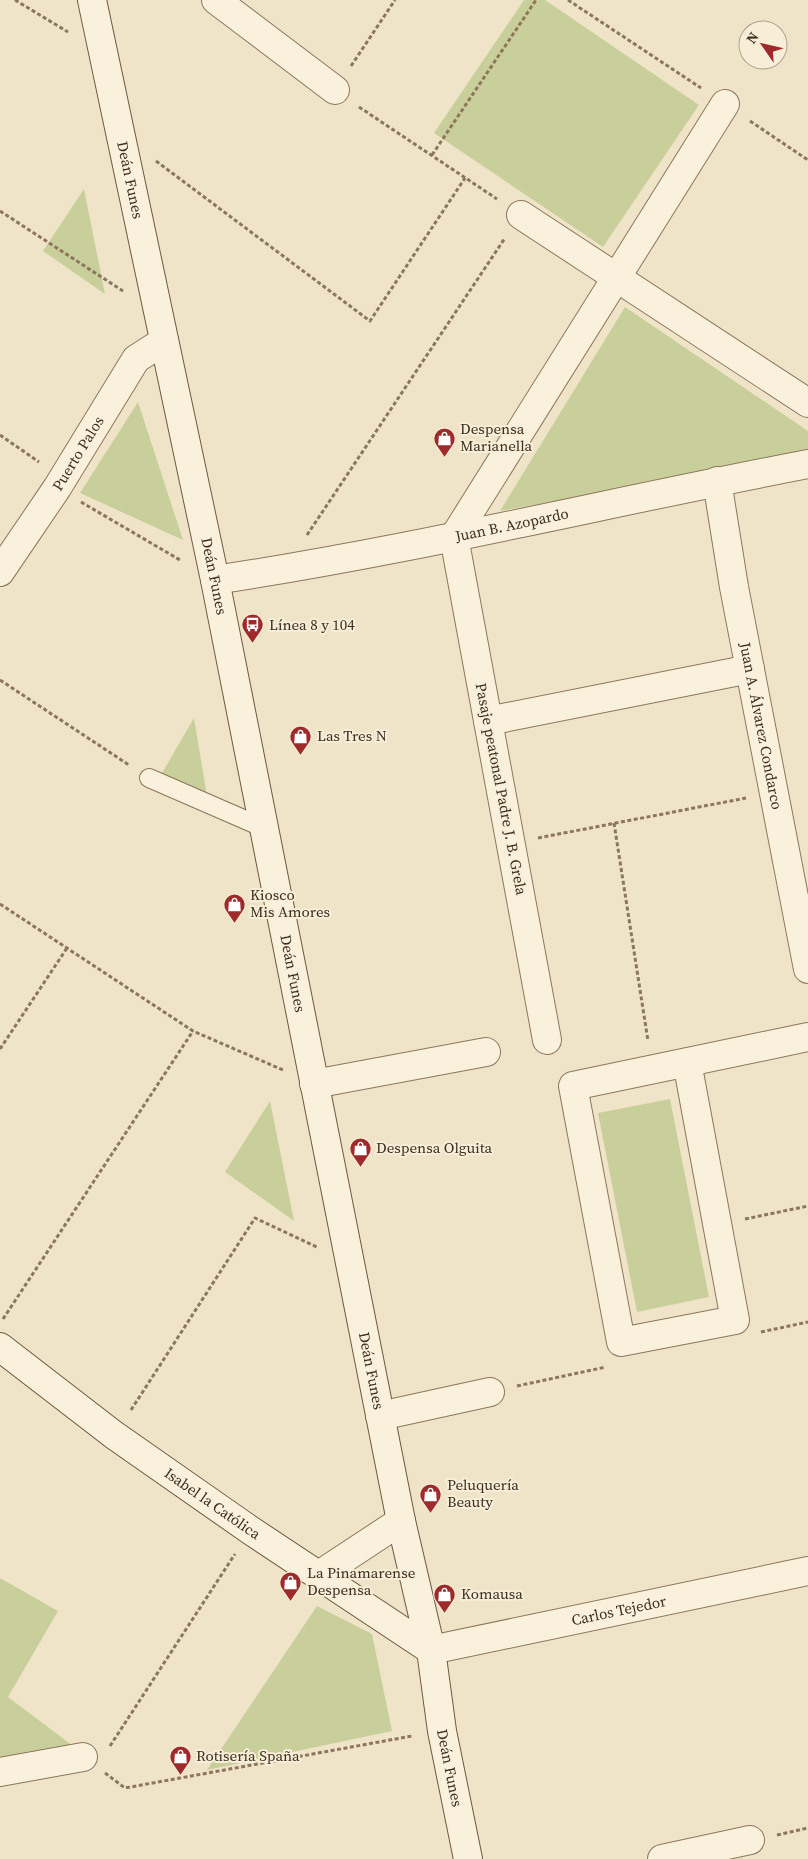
<svg xmlns="http://www.w3.org/2000/svg" width="808" height="1859" font-family="'Source Serif 4',serif">
  <style>
    .green { fill: #c9cf9b }
    .lines { fill: none; stroke-linecap: round; stroke-linejoin: round }
    .lane-casing { stroke: #8d765c; stroke-width: 20 }
    .street-casing { stroke: #8d765c; stroke-width: 30 }
    .secondary-casing { stroke: #6f573f; stroke-width: 30 }
    .path { stroke: #8d765c; stroke-width: 3; stroke-dasharray: 4 2.5; stroke-linecap: butt }
    .lane { stroke: #faf1dc; stroke-width: 18 }
    .street { stroke: #faf1dc; stroke-width: 28 }
    .secondary { stroke: #faf1dc; stroke-width: 28 }
    .labels { text-anchor: middle; stroke-width: 4; stroke-linejoin: round; paint-order: stroke }
    .street-label { font-size: 15px; fill: #3d2e20; stroke: #f7eed8 }
    .poi-label { font-size: 15px; fill: #3d2e20; stroke: #f7eed8; text-anchor: start }
  </style>
  <rect width="100%" height="100%" fill="#f0e4c8"/>
  <!-- green -->
  <g class="green">
    <path d="M524 0H545L699 105 603 247 434 133Z"/>
    <path d="M84 189 105 294 43 251Z"/>
    <path d="M625 307 808 431V456L500 511Z"/>
    <path d="M138 402 183 540 80 493Z"/>
    <path d="M194 718 208 802 162 773Z"/>
    <path d="M670 1099 709 1297 637 1312 598 1113Z"/>
    <path d="M270 1101 294 1221 225 1172Z"/>
    <path d="M0 1578 58 1611 8 1697 77 1749 0 1762Z"/>
    <path d="M317 1606 372 1634 392 1731 207 1770Z"/>
  </g>
  <g class="lines">
    <defs>
      <path id="lane" d="M149 778 264 828"/>
      <g id="street">
        <path d="M216 0 335 90"/>
        <path d="M521 215 808 403"/>
        <path id="s1" d="M717 481 734 587 808 969"/>
        <path id="s2" d="M0 572 57 488 136 359 164 341"/>
        <path id="s3" d="M215 580C414 550 610 502 808 464"/>
        <path d="M488 721 750 669"/>
        <path d="M547 1040 454 537 725 104"/>
        <path d="M687 1062 735 1320 621 1342 573 1086 808 1037"/>
        <path d="M314 1084 486 1052"/>
        <path d="M380 1416 490 1392"/>
        <path d="M319 1575 401 1521"/>
        <path id="s4" d="M431 1650 808 1571"/>
        <path d="M0 1772 83 1757"/>
        <path d="M662 1859 750 1840"/>
      </g>
      <g id="secondary">
        <path id="s5" d="M92 0 215 580 401 1521 431 1650 442 1731 468 1859"/>
        <path id="s6" d="M0 1347 114 1435 250 1530 431 1650"/>
      </g>
    </defs>
    <!-- lane casing -->
    <use href="#lane" class="lane-casing"/>
    <!-- street casing -->
    <use href="#street" class="street-casing"/>
    <!-- secondary casing -->
    <use href="#secondary" class="secondary-casing"/>
    <!-- path -->
    <g class="path">
      <path d="M15 0 68 32"/>
      <path d="M568 0 701 88"/>
      <path d="M351 66 395 0"/>
      <path d="M359 107 497 199"/>
      <path d="M750 121 808 160"/>
      <path d="M432 155 536 0"/>
      <path d="M156 161 370 321 465 178"/>
      <path d="M0 211 123 291"/>
      <path d="M0 435 39 462"/>
      <path d="M81 502 180 560"/>
      <path d="M307 535 505 238"/>
      <path d="M0 680 129 765"/>
      <path d="M614 823 648 1041"/>
      <path d="M538 838 746 798"/>
      <path d="M0 904 193 1031 283 1070"/>
      <path d="M0 1049 67 948"/>
      <path d="M745 1219 808 1206"/>
      <path d="M3 1319 193 1031"/>
      <path d="M761 1332 808 1322"/>
      <path d="M517 1386 606 1367"/>
      <path d="M131 1410 255 1218 317 1247"/>
      <path d="M110 1746 235 1554"/>
      <path d="M105 1773 125 1788 412 1736"/>
      <path d="M777 1835 808 1828"/>
    </g>
    <!-- lane -->
    <use href="#lane" class="lane"/>
    <!-- street -->
    <use href="#street" class="street"/>
    <!-- secondary -->
    <use href="#secondary" class="secondary"/>
  </g>
  <!-- icons -->
  <defs>
    <symbol id="shop-pin" viewBox="-11 -11 22 30"><path d="M0 17L-7.5 6A9.5 9.5 0 1 1 7.5 6Z" fill="#9e2a2b" stroke="#f7eed8"/><path d="M-5-2.5h2.3a2.7 3.5 0 0 1 5.4 0H5L5.5 6h-11ZM-1.5-2.5h3a1.5 2.3 0 0 0-3 0Z" fill="#fff"/></symbol>
    <symbol id="bus-pin" viewBox="-11 -11 22 30"><path d="M0 17L-7.5 6A9.5 9.5 0 1 1 7.5 6Z" fill="#9e2a2b" stroke="#f7eed8"/><path d="M-5-6H5V4H4V6H2V4H-2V6H-4V4H-5ZM-3.5-4V0h7V-4ZM-3.5 1.2v1.5H-2V1.2ZM2 1.2v1.5H3.5V1.2Z" fill="#fff"/></symbol>
  </defs>
  <g fill-rule="evenodd">
    <use href="#shop-pin" x="432" y="426" width="25" height="34"/>
    <use href="#bus-pin" x="240" y="612" width="25" height="34"/>
    <use href="#shop-pin" x="288" y="724" width="25" height="34"/>
    <use href="#shop-pin" x="222" y="892" width="25" height="34"/>
    <use href="#shop-pin" x="348" y="1136" width="25" height="34"/>
    <use href="#shop-pin" x="418" y="1482" width="25" height="34"/>
    <use href="#shop-pin" x="278" y="1570" width="25" height="34"/>
    <use href="#shop-pin" x="432" y="1582" width="25" height="34"/>
    <use href="#shop-pin" x="168" y="1744" width="25" height="34"/>
  </g>
  <g class="labels">
    <!-- street labels -->
    <g class="street-label">
      <text dy="5" stroke="none"><textPath href="#s5" startOffset="184">Deán Funes</textPath></text>
      <text dy="5" stroke="none"><textPath href="#s2" startOffset="142">Puerto Palos</textPath></text>
      <text dy="5" stroke="none"><textPath href="#s3" startOffset="302">Juan B. Azopardo</textPath></text>
      <text dy="5" stroke="none"><textPath href="#s5" startOffset="589">Deán Funes</textPath></text>
      <text dy="5" stroke="none"><textPath href="#s1" startOffset="249">Juan A. Álvarez Condarco</textPath></text>
      <text transform="translate(501 789) rotate(79)" y="5">Pasaje peatonal Padre J. B. Grela</text>
      <text dy="5" stroke="none"><textPath href="#s5" startOffset="994">Deán Funes</textPath></text>
      <text dy="5" stroke="none"><textPath href="#s5" startOffset="1399">Deán Funes</textPath></text>
      <text dy="5" stroke="none"><textPath href="#s6" startOffset="264">Isabel la Católica</textPath></text>
      <text dy="5" stroke="none"><textPath href="#s4" startOffset="192">Carlos Tejedor</textPath></text>
      <text dy="5" stroke="none"><textPath href="#s5" startOffset="1804">Deán Funes</textPath></text>
    </g>
    <!-- poi labels -->
    <g class="poi-label">
      <text x="460" y="434">Despensa<tspan x="460" dy="17">Marianella</tspan></text>
      <text x="269" y="630">Línea 8 y 104</text>
      <text x="317" y="741">Las Tres N</text>
      <text x="250" y="900">Kiosco<tspan x="250" dy="17">Mis Amores</tspan></text>
      <text x="376" y="1153">Despensa Olguita</text>
      <text x="447" y="1490">Peluquería<tspan x="447" dy="17">Beauty</tspan></text>
      <text x="307" y="1578">La Pinamarense<tspan x="307" dy="17">Despensa</tspan></text>
      <text x="461" y="1599">Komausa</text>
      <text x="196" y="1761">Rotisería Spaña</text>
    </g>
  </g>
  <!-- north arrow -->
  <g transform="translate(763 45) rotate(304)"><circle r="24" fill="#f7eed8" stroke="#ada18e"/>
  <path d="M0-4L9 19L0 12L-9 19Z" fill="#9e2a2b"/>
  <text y="-8" font-size="14" font-weight="bold" text-anchor="middle" fill="#3d2e20">N</text>
  </g>
</svg>
